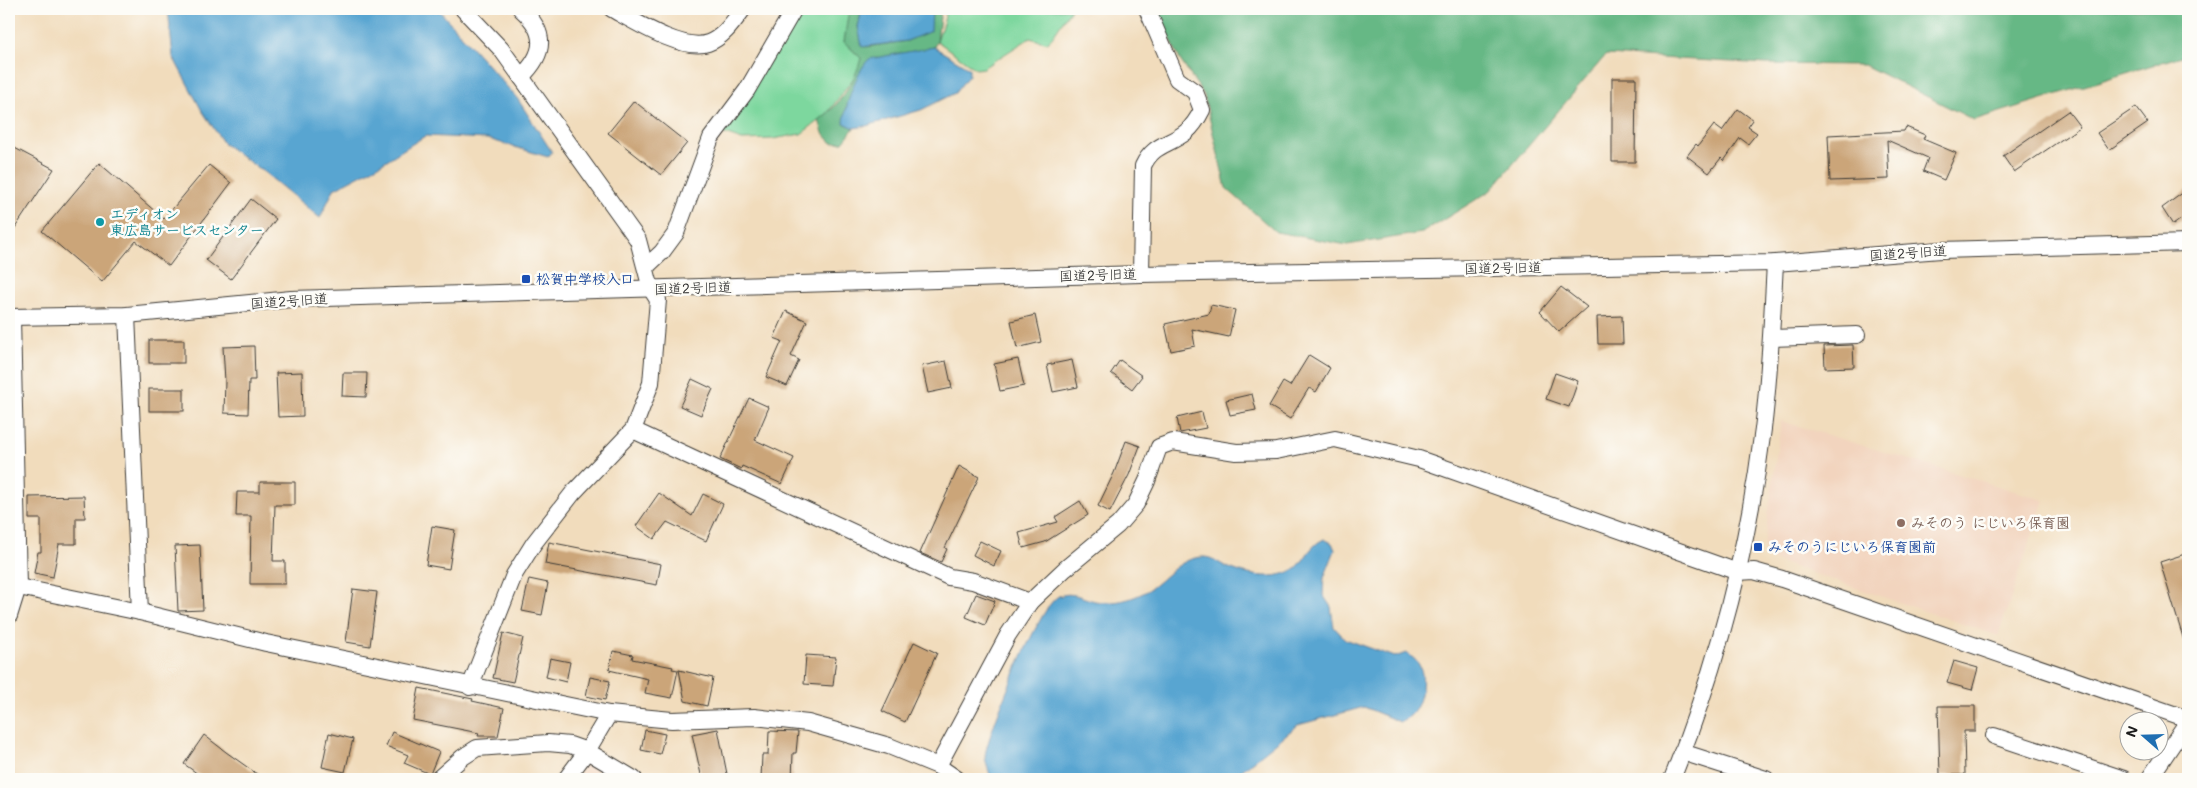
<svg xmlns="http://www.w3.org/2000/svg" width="2197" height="788" font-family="Mali,'Klee One',sans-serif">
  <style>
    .built { fill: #f2d4be }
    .green { fill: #7dd79e; stroke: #4c7a5d }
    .forest { fill: #66b885; stroke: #416a50 }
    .water { fill: #58a5d1; stroke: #3a6076 }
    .building { fill: #cba579 }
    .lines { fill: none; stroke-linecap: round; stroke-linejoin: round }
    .minor-casing { stroke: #3c3934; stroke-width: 18 }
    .minor { stroke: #fff; stroke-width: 16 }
    .culture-dot { fill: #0f9aa8; stroke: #fdfcf7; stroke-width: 2 }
    .transit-dot { fill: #1a4fb4; stroke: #fdfcf7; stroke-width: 2 }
    .education-dot { fill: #8d6e63; stroke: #fdfcf7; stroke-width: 2 }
    .labels { text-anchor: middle; stroke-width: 5; stroke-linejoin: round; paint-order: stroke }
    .culture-label { font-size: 14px; font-weight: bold; fill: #0d838f; stroke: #fdfcf7; text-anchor: start }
    .street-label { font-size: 14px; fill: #1c1c1c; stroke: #fdfcf7 }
    .transit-label { font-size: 14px; font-weight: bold; fill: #164399; stroke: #fdfcf7; text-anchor: start }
    .education-label { font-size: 14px; font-weight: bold; fill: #785e54; stroke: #fdfcf7; text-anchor: start }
  </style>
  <rect width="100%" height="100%" fill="#fdfcf7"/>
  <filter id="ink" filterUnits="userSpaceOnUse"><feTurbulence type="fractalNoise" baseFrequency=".02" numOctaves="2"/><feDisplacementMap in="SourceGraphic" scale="10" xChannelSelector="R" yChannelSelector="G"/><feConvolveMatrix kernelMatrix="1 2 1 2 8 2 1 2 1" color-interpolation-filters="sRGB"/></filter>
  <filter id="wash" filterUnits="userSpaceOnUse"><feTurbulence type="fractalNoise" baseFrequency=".0096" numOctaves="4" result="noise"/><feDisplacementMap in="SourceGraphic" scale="20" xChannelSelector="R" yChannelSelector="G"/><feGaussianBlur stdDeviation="1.12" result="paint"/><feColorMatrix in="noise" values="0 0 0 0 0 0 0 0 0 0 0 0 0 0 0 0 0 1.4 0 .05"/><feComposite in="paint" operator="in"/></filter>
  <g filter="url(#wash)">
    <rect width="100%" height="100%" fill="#f1dcbc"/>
    <!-- built -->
    <g class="built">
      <path d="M1781 421 2044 500 1998 636 1765 557 1764 545Z"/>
      <path d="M586 764 611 779H575Z"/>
    </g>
    <!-- green -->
    <g class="green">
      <path d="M801 9H850L844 42 861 58 858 72 826 115 801 134 773 139 742 140 722 133Z"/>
      <path d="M944 9H1071L1048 43 1030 38 983 68 976 69 937 41 945 17Z"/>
    </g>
    <!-- forest -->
    <g class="forest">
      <path d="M849 9H862L858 27 866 47 907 41 930 31 932 9H941L937 41 934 47 926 50 844 123 854 128 843 142 832 143 823 133 819 120C838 107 856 80 861 58L844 42Z"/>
      <path d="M1157 9H2188V54L1974 120 1864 65 1767 64 1606 55 1490 191 1422 233 1347 245 1276 232 1226 188 1204 95 1180 60Z"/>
    </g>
    <!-- water -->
    <g class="water">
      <path d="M168 9H438L517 98 552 152 548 157 488 139 425 136 379 165 334 189 320 218 265 173 224 144 201 109 173 57Z"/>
      <path d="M862 9H932L931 31 907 41 862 47 858 27Z"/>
      <path d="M934 47 969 68V75L955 93 921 110 866 126 854 128 844 123C845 105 856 72 869 59Z"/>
      <path d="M1324 539 1332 543 1335 550 1324 578 1323 595 1331 607 1334 627 1345 639 1395 657 1406 653C1411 656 1418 661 1420 667 1426 680 1421 706 1410 716 1407 718 1403 720 1400 722L1364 707 1298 725 1231 779H994L991 778C989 771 985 762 985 756 988 732 1040 603 1059 596 1072 591 1082 598 1095 601 1110 604 1126 601 1139 595 1163 585 1175 558 1203 557 1213 557 1218 563 1227 567 1245 575 1270 580 1289 572 1305 566 1306 547 1324 539Z"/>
    </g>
    <g id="blocks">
      <!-- building -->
      <g class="building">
        <path d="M1612 78H1636L1635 162H1612Z"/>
        <path d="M634 101 687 143 661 175 608 133Z"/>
        <path d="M2136 107 2148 123 2109 150 2097 133Z"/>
        <path d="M1738 109 1753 120 1748 127 1757 133 1748 144 1740 138 1724 161 1721 158 1709 173 1687 156 1696 144 1698 146 1714 125 1722 131Z"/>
        <path d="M2068 111 2080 127 2014 172 2003 156Z"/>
        <path d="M1906 127 1925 135 1923 139 1956 153 1944 180 1923 171 1928 158 1887 140 1889 179 1830 181 1828 135 1904 131Z"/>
        <path d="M9 145 54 169 9 237Z"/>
        <path d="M99 163 164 219 209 165 231 183 169 266 136 241 102 282 42 231Z"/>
        <path d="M2188 189V214L2173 225 2162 208Z"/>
        <path d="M251 199 276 219 231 279 206 260Z"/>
        <path d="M1561 287 1587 307 1559 332 1540 312Z"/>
        <path d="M1211 305 1235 310 1229 337 1192 329 1195 346 1171 351 1165 324 1209 314Z"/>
        <path d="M786 311 807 321 791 356 799 360 787 386 766 377 782 341 774 338Z"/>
        <path d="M1035 315 1041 342 1017 348 1011 321Z"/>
        <path d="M1622 316 1623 344H1598L1597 317Z"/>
        <rect x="149" y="340" width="35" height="23"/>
        <path d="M1853 345 1854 367 1825 368 1824 346Z"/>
        <path d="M254 346 255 380H249L248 414 224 413 225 381 223 347Z"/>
        <path d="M1309 355 1330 368 1316 392 1309 388 1290 419 1269 406 1283 382 1290 386Z"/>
        <path d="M1018 359 1024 386 1000 391 994 364Z"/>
        <path d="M1072 360 1078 387 1053 392 1047 365Z"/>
        <path d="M1120 360 1142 376 1132 389 1111 373Z"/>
        <path d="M946 361 952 388 928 393 922 366Z"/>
        <path d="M302 372 303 416 278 417 276 373Z"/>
        <path d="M343 373H367L366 397 342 396Z"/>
        <path d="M1555 373 1578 381 1569 407 1546 399Z"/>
        <path d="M692 379 713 389 701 415 680 406Z"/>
        <rect x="149" y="389" width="35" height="22"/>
        <path d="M1252 394 1256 410 1230 415 1226 400Z"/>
        <path d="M749 398 769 407 755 440 794 458 782 484 742 466 741 469 720 459Z"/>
        <path d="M1202 412 1206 428 1180 433 1177 418Z"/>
        <path d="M1126 441 1140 446 1129 475 1110 512 1098 506 1114 473Z"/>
        <path d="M959 466 979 477 945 548 947 549 941 562 920 553Z"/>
        <path d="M260 482H295V505H275L273 561H285V584H250L251 516H236L237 492H260Z"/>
        <path d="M659 493 692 516 703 494 723 504 706 541 667 522 654 539 636 526Z"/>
        <path d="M84 496 85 518H76V544H59L53 577 34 573 38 552H41V519H29V497Z"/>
        <path d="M1080 501 1088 515 1045 542 1023 548 1019 533 1058 522 1055 517Z"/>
        <path d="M432 526 455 530 449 569 426 565Z"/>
        <path d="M980 541 1001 551 994 566 973 555Z"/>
        <path d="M549 542 661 564 657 585 545 564Z"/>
        <path d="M200 545 203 610 178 611 175 546Z"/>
        <path d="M2188 553V643L2185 644 2160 562Z"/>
        <path d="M529 579 548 583 542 615 522 611Z"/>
        <path d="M353 589 377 592 370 646 346 642Z"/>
        <path d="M976 594 995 601 985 625 966 617Z"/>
        <path d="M503 633 523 638 513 682 493 678Z"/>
        <path d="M914 642 937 653 905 722 882 711Z"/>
        <path d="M613 651 633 655 632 659 673 667 672 669 678 670 672 698 645 693 648 679 609 670Z"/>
        <path d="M806 655 836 657 833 686 804 684Z"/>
        <path d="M550 658 570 662 566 682 546 677Z"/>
        <path d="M1954 661 1978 668 1972 690 1947 683Z"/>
        <path d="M679 670 713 678 707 706 685 701Z"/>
        <path d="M590 677 610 681 605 700 586 696Z"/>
        <path d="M419 688 473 699 472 701 504 708 498 736H478L479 733 413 720Z"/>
        <path d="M1938 706H1975V731H1964L1965 775H1940Z"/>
        <path d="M718 729 728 779H702L692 734Z"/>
        <path d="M645 730 665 734 660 754 641 750Z"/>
        <path d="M769 731 798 732 796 753H793L792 779H761L762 755H768Z"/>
        <path d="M392 732 439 752 430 774 404 763 408 755 386 746Z"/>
        <path d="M329 733 353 739 345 772 322 767Z"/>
        <path d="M204 735 226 752 264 779H205L184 764Z"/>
      </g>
    </g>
  </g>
  <g filter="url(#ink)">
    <use href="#blocks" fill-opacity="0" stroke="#3c3934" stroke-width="1"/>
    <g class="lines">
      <defs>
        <g id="minor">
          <path d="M463 9 501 49 638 240 651 289 658 300 651 383 633 430 573 493 534 543 514 575 470 687"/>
          <path d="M521 9C547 32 546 53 521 77"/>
          <path d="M612 9C634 21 683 52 708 43 723 38 734 21 743 9"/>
          <path d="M646 267 662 252 676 233 711 138 747 90 794 9"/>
          <path d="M1141 274 1143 166C1153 144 1168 146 1186 132 1193 126 1198 118 1202 110L1195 92 1177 79 1147 9"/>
          <path d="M127 315 140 612"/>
          <path d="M9 317 127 315 291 299 1141 274 1775 263 1941 250 2188 243"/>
          <path d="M1771 338 1857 335"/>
          <path d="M633 430 949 577 973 581 1030 602"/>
          <path d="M9 585 140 612 266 643 609 714 672 720 754 717 808 723 889 746 938 766 957 779"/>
          <path d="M9 616 18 587 12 317"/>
          <path d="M1994 736 2124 779"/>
          <path d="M1682 752 1766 779"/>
          <path d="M938 766 1008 635 1030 602 1065 569 1118 525 1136 504 1147 481 1159 447 1173 442 1236 452 1276 451 1335 439 1419 459 1738 572 1754 571 1782 579 2188 719"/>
          <path d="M438 779 463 757 477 748 548 743 570 745 587 751 634 779"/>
          <path d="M566 779 587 751 609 714"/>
          <path d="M1672 779C1717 667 1748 549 1763 429 1770 374 1772 319 1775 263"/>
          <path d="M2149 779 2188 721"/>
        </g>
      </defs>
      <!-- minor casing -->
      <use href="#minor" class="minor-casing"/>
      <!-- minor -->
      <use href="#minor" class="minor"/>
    </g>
  </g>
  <!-- markers -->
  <circle class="culture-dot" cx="100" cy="222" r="5"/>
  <g class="transit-dot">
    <rect x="521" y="274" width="10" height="10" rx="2.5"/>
    <rect x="1753" y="542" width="10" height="10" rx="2.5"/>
  </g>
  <circle class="education-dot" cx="1901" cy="523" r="5"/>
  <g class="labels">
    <!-- culture labels -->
    <g class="culture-label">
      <text x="110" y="219">エディオン<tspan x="110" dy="16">東広島サービスセンター</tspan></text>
    </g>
    <!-- street labels -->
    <g class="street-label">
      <text transform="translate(1908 253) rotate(-4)" y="5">国道2号旧道</text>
      <text transform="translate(1503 268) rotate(-1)" y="5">国道2号旧道</text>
      <text transform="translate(1098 275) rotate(-2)" y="5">国道2号旧道</text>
      <text transform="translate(693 288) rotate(-2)" y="5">国道2号旧道</text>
      <text transform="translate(289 301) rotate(-4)" y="5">国道2号旧道</text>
    </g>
    <!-- transit labels -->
    <g class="transit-label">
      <text x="536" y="284">松賀中学校入口</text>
      <text x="1768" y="552">みそのうにじいろ保育園前</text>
    </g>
    <!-- education labels -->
    <g class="education-label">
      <text x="1911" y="528">みそのう にじいろ保育園</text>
    </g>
  </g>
  <!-- margin -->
  <rect width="2197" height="788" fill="none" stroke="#fdfcf7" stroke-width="30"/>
  <!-- north arrow -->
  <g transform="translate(2144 736) rotate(290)"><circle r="24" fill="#fdfcf7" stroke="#a3a29f"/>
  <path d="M0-4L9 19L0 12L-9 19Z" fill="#1f6fb2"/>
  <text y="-8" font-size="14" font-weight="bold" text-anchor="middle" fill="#1c1c1c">N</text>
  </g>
</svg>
